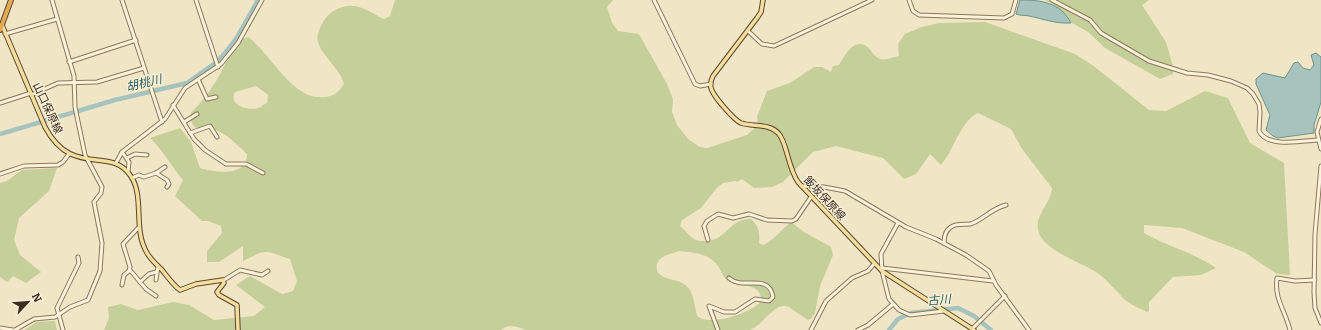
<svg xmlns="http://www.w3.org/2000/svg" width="1321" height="330" font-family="Bitter,'Noto Sans JP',serif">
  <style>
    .green { fill: #c5cf99; fill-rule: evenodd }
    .water { fill: #a7c3bd; stroke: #6d928b }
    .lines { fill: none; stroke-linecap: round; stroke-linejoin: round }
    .river { stroke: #a7c3bd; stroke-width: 4.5 }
    .minor-casing { stroke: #8c785b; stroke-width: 5 }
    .major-casing { stroke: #5a452f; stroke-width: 5.5 }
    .highway-casing { stroke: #5a452f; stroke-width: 6 }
    .minor { stroke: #faf2da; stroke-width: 3 }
    .major { stroke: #f4de9d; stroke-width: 3.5 }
    .highway { stroke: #e1ac55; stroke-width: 4 }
    .labels { text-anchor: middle; stroke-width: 3; stroke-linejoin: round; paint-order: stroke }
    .street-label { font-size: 11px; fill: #3c2f1f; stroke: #f7efd6 }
    .water-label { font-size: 12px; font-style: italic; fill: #2e5c5c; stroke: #f7efd6 }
  </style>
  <rect width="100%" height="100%" fill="#f0e6c6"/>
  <!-- green -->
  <g class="green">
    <path d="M395 0H613L607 7 612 23 618 31 639 34 667 84 673 99 672 112 677 125 688 139 700 147 707 148 747 135 758 125 757 117 767 91 790 83 814 67H822L831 72 833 66 839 65C844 57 853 38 866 46 872 50 873 56 880 59 886 61 893 57 899 56L898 44 905 34 922 27 939 23 985 22 1075 54 1095 67 1149 110 1166 111 1205 91 1228 98 1250 143 1284 163 1290 275 1277 274 1244 252 1182 228 1144 225V233C1167 246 1194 253 1216 268L1201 275 1173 277 1149 302V311L1147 312C1139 308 1129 304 1123 298 1115 290 1108 281 1099 274 1084 263 1042 251 1038 230 1035 214 1051 204 1052 188L1022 149 1011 129 978 113C961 120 953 152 941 165L930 154 916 174 904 179 883 158 836 146 813 152 783 182 772 187 754 188 742 179 737 182 736 181 723 183 716 189 701 208 682 220 680 226C685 230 689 236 694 239 696 241 700 241 703 241 726 243 728 218 751 219 759 226 760 233 759 243L763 245C771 243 783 228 791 222L804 232 831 247 833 255 820 286 815 313 811 319 808 320C801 316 795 311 789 307 775 300 764 326 749 330H525C517 326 508 324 501 330H104L109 318 108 307 121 304 138 310 173 302 189 305 214 320 254 316 265 307 236 285 250 276 282 294 293 291 297 281 290 259C265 251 268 248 243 261V246L219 262H207V251L222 233 221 226 208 221H202L175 196 183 180C171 166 163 150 150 138L180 128 191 142 200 168C214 172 247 178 247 154 239 147 230 137 220 132 208 125 189 137 191 113 211 93 224 70 234 43L248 37C271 53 293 102 325 97 334 96 339 92 344 84 340 68 323 58 318 42 316 37 320 27 323 22 330 9 348 2 362 8 370 11 377 16 384 19L390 16ZM256 86 268 95 267 103C264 104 261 107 258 108 248 111 228 105 235 92ZM679 251C696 253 708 253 718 266 721 270 723 277 727 280 736 287 763 282 761 301 752 313 709 327 697 316 693 298 694 284 673 280 666 278 661 277 657 271 654 257 668 255 679 251Z"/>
    <path d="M1045 0H1149L1142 5 1166 42 1174 70 1173 74 1160 79 1105 48 1088 32 1067 20C1064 10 1055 5 1045 0Z"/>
    <path d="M57 168 49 191 19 218 14 240 20 255 41 272 26 283 13 276 7 282 0 277V183L7 181 22 170Z"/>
    <path d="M55 321 57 330H24L37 322Z"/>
  </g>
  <!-- water -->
  <g class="water">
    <path d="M1020 0C1041 0 1060 2 1071 23 1056 24 1044 19 1029 16 1025 15 1021 16 1016 14Z"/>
    <path d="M1316 53 1321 57V102L1314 125V133L1278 138 1273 136 1266 130 1270 115 1256 84V79L1263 73 1285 78 1294 63 1298 62 1303 68 1310 70 1314 65 1311 55Z"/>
  </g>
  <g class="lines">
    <!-- river -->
    <g class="river">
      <path d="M0 134 115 100 187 83 218 61 225 53 236 39 258 0"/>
      <path d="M889 330 898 319 911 313 958 308 974 316 991 330"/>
    </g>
    <defs>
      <g id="minor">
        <path d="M122 0 162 122"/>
        <path d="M196 0 218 67"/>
        <path d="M654 0 695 84 700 86 711 84"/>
        <path d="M909 0 913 11 919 15 1004 18 1012 14 1016 0"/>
        <path d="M1052 0 1090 20 1101 33 1149 61 1187 73 1208 75 1231 81 1247 88 1253 94 1259 104 1260 112 1259 131C1267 148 1302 141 1318 140"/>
        <path d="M748 31 762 44 774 46 872 0"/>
        <path d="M5 34 57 19"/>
        <path d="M69 62 136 40"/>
        <path d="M198 79 207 99 216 97"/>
        <path d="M31 95 58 83 97 82 144 68"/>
        <path d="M0 103 31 93"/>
        <path d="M173 105 194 139 205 150 226 164H246L263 173"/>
        <path d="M1321 119 1317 132 1321 149"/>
        <path d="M184 122 197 114"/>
        <path d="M190 133 210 126 217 137"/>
        <path d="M122 152 129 162 128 172"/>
        <path d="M127 158 135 154 147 155"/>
        <path d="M116 163 122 152 165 119 185 88 221 64 238 43 262 0"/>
        <path d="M1321 166 1315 234 1314 293 1315 308 1321 323"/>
        <path d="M156 173 167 180 169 184 167 187"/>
        <path d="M0 174 24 166 58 165 63 162 69 154"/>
        <path d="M132 178 139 175 144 177 156 173 165 167"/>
        <path d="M801 186 824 187 845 191 906 227 936 239 966 255 989 271 996 285 1029 330"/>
        <path d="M898 223 881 254 882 271 889 299 899 310 910 315 944 311"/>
        <path d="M708 240 704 226 707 221 718 214 733 218 749 214 767 220 792 221 796 219 811 197"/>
        <path d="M944 243C944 237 946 230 951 227 957 223 964 225 970 224 982 221 990 209 1006 205"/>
        <path d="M882 268 993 281"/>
        <path d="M130 270 146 289 156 296"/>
        <path d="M156 280 158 266"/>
        <path d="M224 280 240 270 262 275 268 271"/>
        <path d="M140 282 149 274 156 272"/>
        <path d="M122 285 124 275 129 271 130 267 123 244 139 227"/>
        <path d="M0 328 13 330"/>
        <path d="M972 329 1005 296"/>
        <path d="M15 330 34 319 55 317 70 307 88 300 100 271 102 243 94 202 101 193 102 187 85 155 75 107 74 76 52 0"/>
        <path d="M63 330 57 308 79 263 78 257"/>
        <path d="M718 330 709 306 724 312H735L755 299 769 301 773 297C769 272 743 291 729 278"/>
        <path d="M811 330 826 301 852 278 868 271 874 264"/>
        <path d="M858 330 868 325 892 305"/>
        <path d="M1290 330C1285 310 1274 299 1277 278L1295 281 1315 280"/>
      </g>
      <g id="major">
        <path d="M763 0 761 12 757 18 713 76C711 80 710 84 711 88 713 96 734 120 741 123 753 127 770 123 779 134 787 143 788 168 798 182L882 271 974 330"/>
        <path d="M2 25 45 127C72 178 110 146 130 175 145 195 133 228 146 251 149 258 156 264 162 270 167 276 173 285 180 290L196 284 223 280 224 283 217 292 219 295 237 305 238 330"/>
      </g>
      <path id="highway" d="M0 30 11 0"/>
    </defs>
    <!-- minor casing -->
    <use href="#minor" class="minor-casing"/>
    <!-- major casing -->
    <use href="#major" class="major-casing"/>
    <!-- highway casing -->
    <use href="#highway" class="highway-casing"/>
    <!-- minor -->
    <use href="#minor" class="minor"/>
    <!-- major -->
    <use href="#major" class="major"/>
    <!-- highway -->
    <use href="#highway" class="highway"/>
  </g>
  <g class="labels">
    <!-- street labels -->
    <g class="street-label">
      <text transform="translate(48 108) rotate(65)" y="4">山口保原線</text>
      <text transform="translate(825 198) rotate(47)" y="4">飯坂保原線</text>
    </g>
    <!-- water labels -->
    <g class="water-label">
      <text transform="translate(144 83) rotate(-13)" y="4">胡桃川</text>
      <text transform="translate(939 300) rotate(-5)" y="4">古川</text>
    </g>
  </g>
  <!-- north arrow -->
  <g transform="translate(28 302) rotate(64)" stroke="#f7efd6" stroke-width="3" paint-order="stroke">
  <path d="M0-3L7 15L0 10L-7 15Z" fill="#3c2f1f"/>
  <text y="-6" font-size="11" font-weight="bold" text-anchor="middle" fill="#3c2f1f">N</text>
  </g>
</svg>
